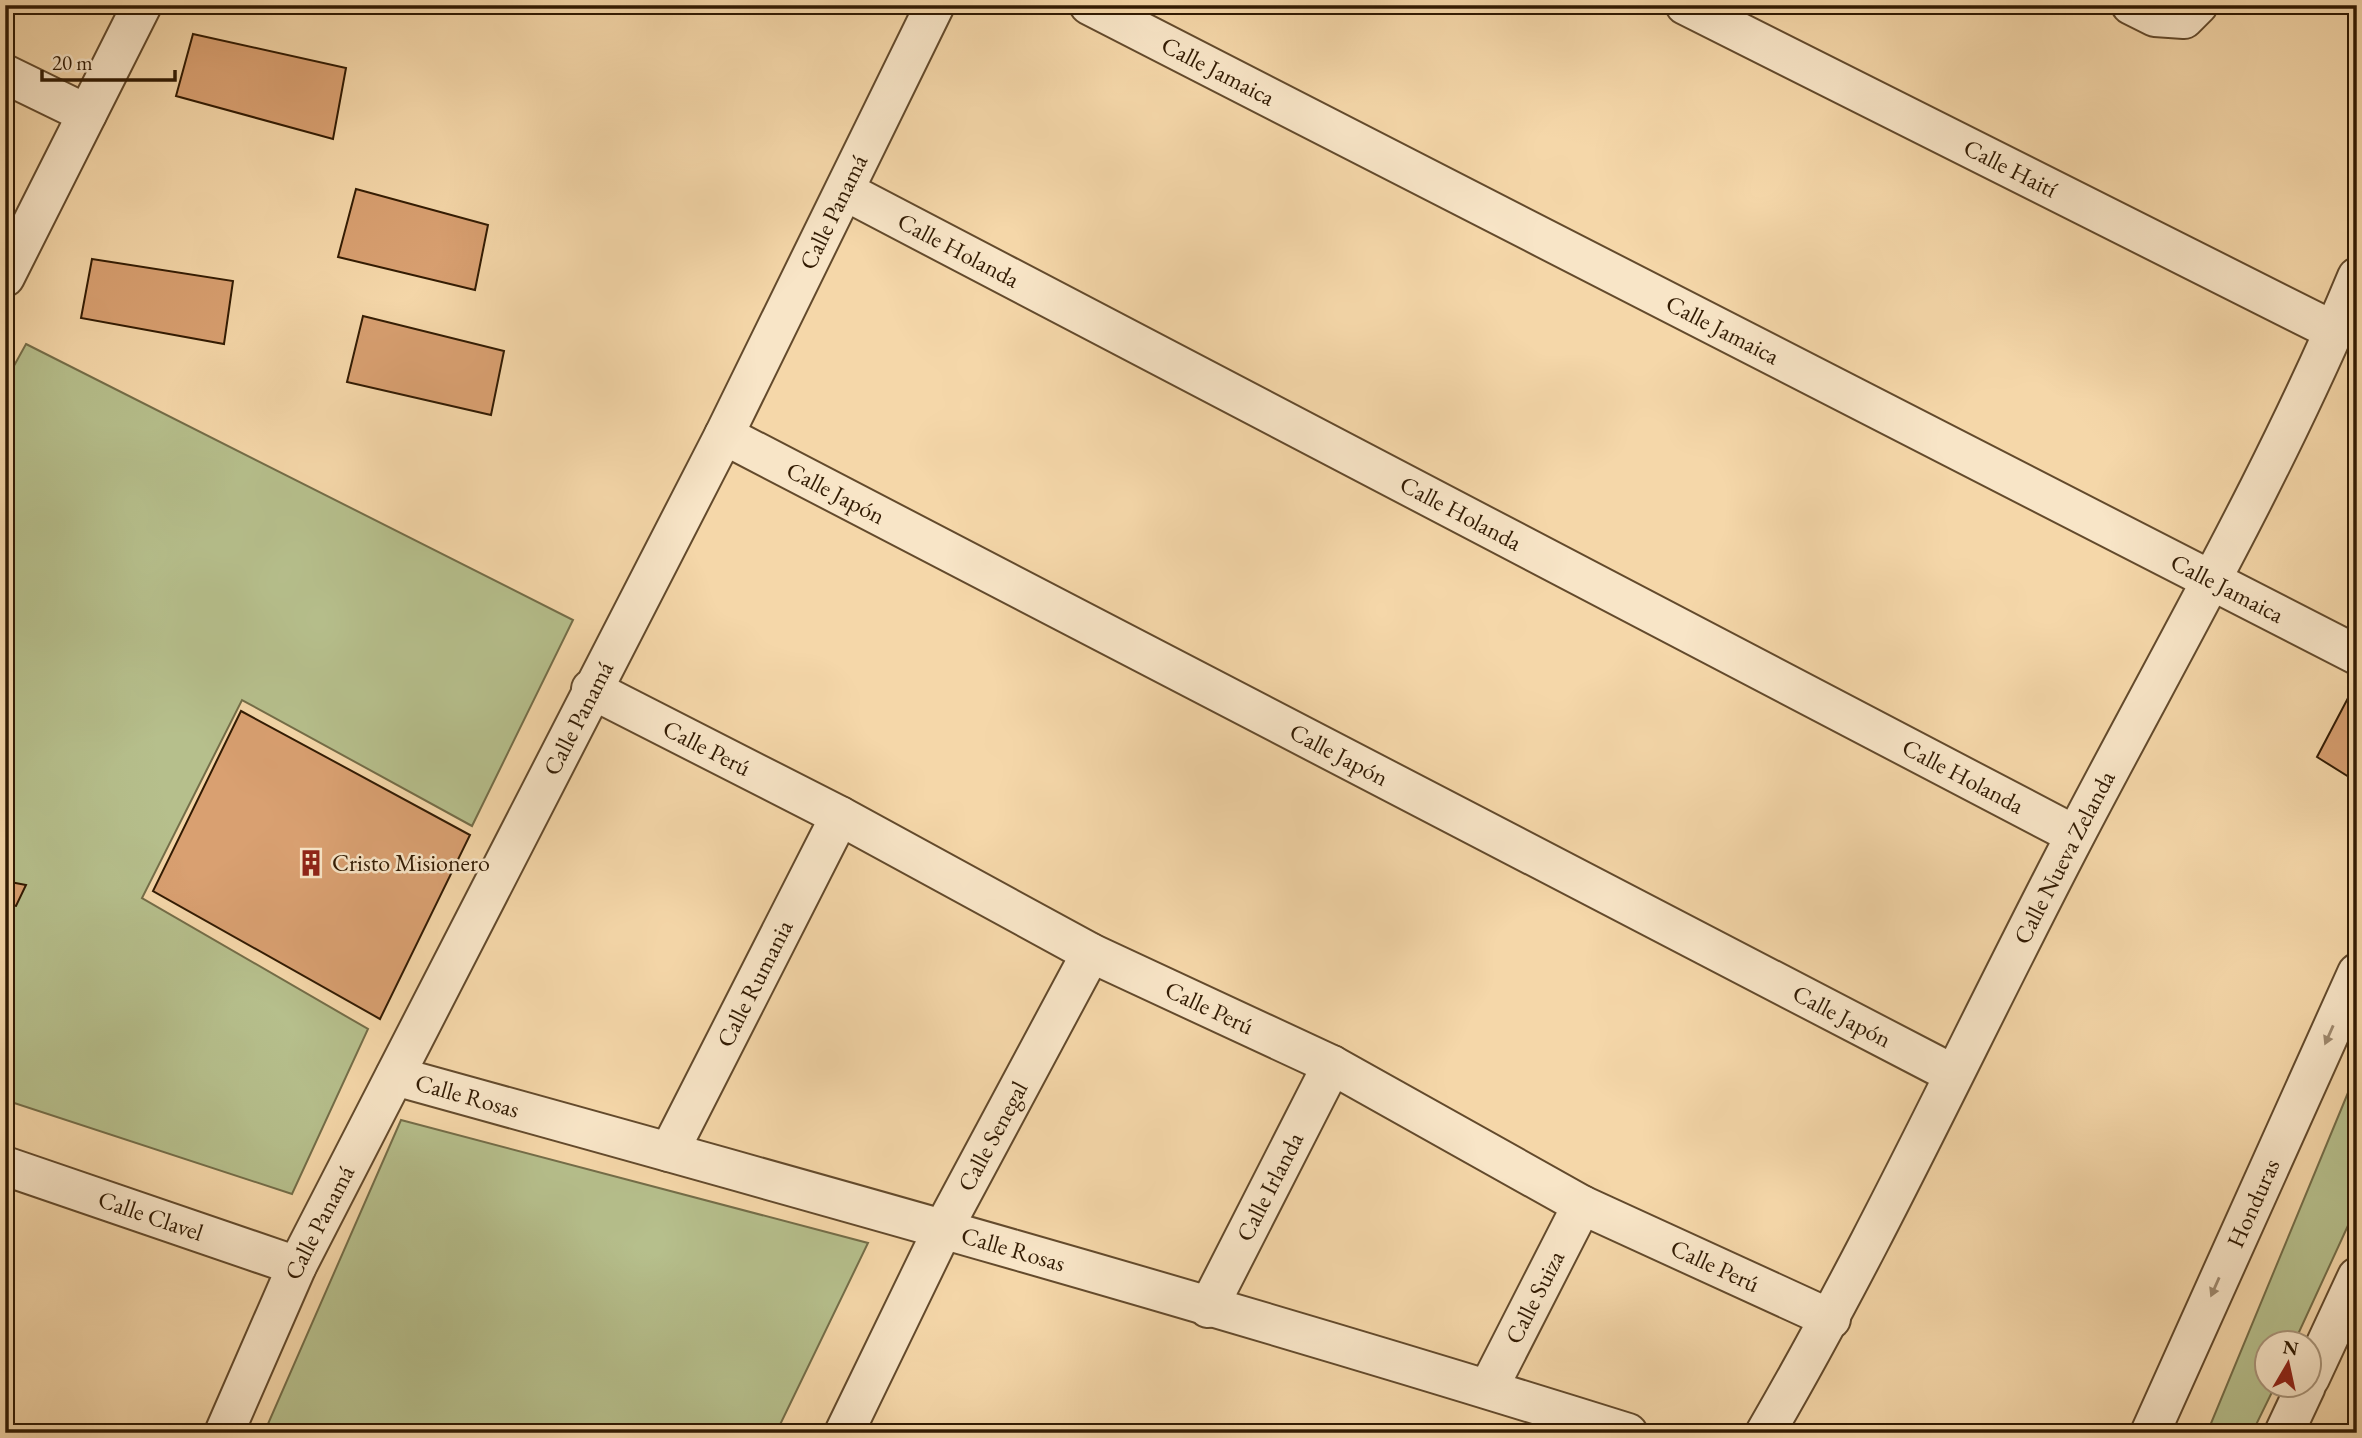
<svg xmlns="http://www.w3.org/2000/svg" width="2362" height="1438" font-family="'EB Garamond',serif">
  <style>
    .green { fill: #b6bf8c; stroke: #746d48; stroke-width: 2 }
    .building { fill: #d9a071; stroke: #321b03; stroke-width: 2 }
    .lines { fill: none; stroke-linecap: round; stroke-linejoin: round }
    .minor-casing { stroke: #634a2c; stroke-width: 42 }
    .minor { stroke: #f8e5c7; stroke-width: 38 }
    .oneway { fill: #9f8a6f }
    .labels { text-anchor: middle; stroke-width: 5; stroke-linejoin: round; paint-order: stroke }
    .street-label { font-size: 24px; fill: #321b03; stroke: #f8e5c7 }
    .poi-label { font-size: 24px; fill: #321b03; stroke: #f8e5c7; text-anchor: start }
  </style>
  <rect width="100%" height="100%" fill="#f5d7a9"/>
  <filter id="stains"><feTurbulence type="fractalNoise" baseFrequency=".00286" numOctaves="4"/><feColorMatrix values="0 0 0 0 .2 0 0 0 0 .09 0 0 0 0 .02 0 0 0 .5 -.17"/></filter>
  <radialGradient id="worn" r=".72"><stop offset=".6" stop-color="#630" stop-opacity="0"/><stop offset="1" stop-color="#630" stop-opacity=".3"/></radialGradient>
  <!-- green -->
  <g class="green">
    <path d="M26 344 573 620 472 826 242 700 142 898 368 1029 292 1194 5 1100V382Z"/>
    <path d="M2357 1071V1206L2294 1343 2268 1344V1386H2275L2252 1433H2207Z"/>
    <path d="M401 1120 868 1243 776 1433H264Z"/>
  </g>
  <!-- building -->
  <g class="building">
    <path d="M193 34 346 68 333 139 176 96Z"/>
    <path d="M356 189 488 225 475 290 338 257Z"/>
    <path d="M92 259 233 281 224 344 81 318Z"/>
    <path d="M363 316 504 351 491 415 347 382Z"/>
    <path d="M2348 698 2357 702V782L2317 757Z"/>
    <path d="M241 711 470 835 380 1019 153 891Z"/>
    <path d="M5 881 26 885 16 906 5 904Z"/>
  </g>
  <g class="lines">
    <defs>
      <g id="minor">
        <path id="s1" d="M1089 5 2357 655"/>
        <path id="s2" d="M1685 5 2334 331"/>
        <path d="M2131 5 2155 17 2184 19 2198 5"/>
        <path d="M5 74 87 114"/>
        <path id="s3" d="M845 191 2075 835"/>
        <path d="M5 277 142 5"/>
        <path id="s4" d="M724 435 1953 1074"/>
        <path id="s5" d="M591 689 840 816 1091 953 1332 1065 1582 1205 1831 1319"/>
        <path id="s6" d="M395 1076C807 1190 1220 1305 1628 1433"/>
        <path id="s7" d="M669 1152 840 816"/>
        <path id="s8" d="M5 1166 297 1266"/>
        <path id="s9" d="M1208 1308 1332 1065"/>
        <path d="M2310 1378 2357 1277"/>
        <path id="s10" d="M1488 1389 1582 1205"/>
        <path id="s11" d="M224 1433 297 1266 724 435 935 5"/>
        <path id="s12" d="M844 1433 942 1231 1091 953"/>
        <path id="s13" d="M1765 1433C1878 1239 1971 1035 2075 836 2171 652 2277 470 2357 277"/>
        <path id="s14" d="M2150 1433 2357 973"/>
        <path d="M2284 1433 2306 1386"/>
      </g>
    </defs>
    <!-- minor casing -->
    <use href="#minor" class="minor-casing"/>
    <!-- minor -->
    <use href="#minor" class="minor"/>
  </g>
  <!-- one-way arrows -->
  <defs><path id="oneway-solid" d="M-6-.8H1V-3.2L6.5 0L1 3.2V.8H-6Z" transform="scale(1.75)"/></defs>
  <g class="oneway">
    <use href="#oneway-solid" transform="translate(2329 1035) rotate(114)"/>
    <use href="#oneway-solid" transform="translate(2215 1287) rotate(114)"/>
  </g>
  <!-- icons -->
  <defs>
    <symbol id="building-bare" viewBox="-9 -9 18 18"><path d="M-4-6H4V6H1V3H-1V6H-4ZM-2.5-4.3h1.7v1.8h-1.7ZM.8-4.3h1.7v1.8H.8ZM-2.5-1h1.7V.8h-1.7ZM.8-1h1.7V.8H.8Z" fill="#8f2418" stroke="#f8e5c7" stroke-width="2.5" paint-order="stroke"/></symbol>
  </defs>
  <g fill-rule="evenodd">
    <use href="#building-bare" x="292" y="844" width="38" height="38"/>
  </g>
  <g class="labels">
    <!-- street labels -->
    <g class="street-label">
      <text dy="8" stroke="none"><textPath href="#s1" startOffset="145">Calle Jamaica</textPath></text>
      <text dy="8" stroke="none"><textPath href="#s2" startOffset="364">Calle Haití</textPath></text>
      <text dy="8" stroke="none"><textPath href="#s11" startOffset="1365">Calle Panamá</textPath></text>
      <text dy="8" stroke="none"><textPath href="#s3" startOffset="128">Calle Holanda</textPath></text>
      <text dy="8" stroke="none"><textPath href="#s1" startOffset="712">Calle Jamaica</textPath></text>
      <text dy="8" stroke="none"><textPath href="#s4" startOffset="126">Calle Japón</textPath></text>
      <text dy="8" stroke="none"><textPath href="#s3" startOffset="695">Calle Holanda</textPath></text>
      <text dy="8" stroke="none"><textPath href="#s1" startOffset="1279">Calle Jamaica</textPath></text>
      <text dy="8" stroke="none"><textPath href="#s11" startOffset="798">Calle Panamá</textPath></text>
      <text dy="8" stroke="none"><textPath href="#s5" startOffset="130">Calle Perú</textPath></text>
      <text dy="8" stroke="none"><textPath href="#s4" startOffset="693">Calle Japón</textPath></text>
      <text dy="8" stroke="none"><textPath href="#s3" startOffset="1262">Calle Holanda</textPath></text>
      <text dy="8" stroke="none"><textPath href="#s13" startOffset="649">Calle Nueva Zelanda</textPath></text>
      <text dy="8" stroke="none"><textPath href="#s7" startOffset="189">Calle Rumania</textPath></text>
      <text dy="8" stroke="none"><textPath href="#s5" startOffset="696">Calle Perú</textPath></text>
      <text dy="8" stroke="none"><textPath href="#s4" startOffset="1260">Calle Japón</textPath></text>
      <text dy="8" stroke="none"><textPath href="#s6" startOffset="75">Calle Rosas</textPath></text>
      <text dy="8" stroke="none"><textPath href="#s12" startOffset="332">Calle Senegal</textPath></text>
      <text dy="8" stroke="none"><textPath href="#s9" startOffset="136">Calle Irlanda</textPath></text>
      <text dy="8" stroke="none"><textPath href="#s14" startOffset="252">Honduras</textPath></text>
      <text dy="8" stroke="none"><textPath href="#s8" startOffset="154">Calle Clavel</textPath></text>
      <text dy="8" stroke="none"><textPath href="#s11" startOffset="231">Calle Panamá</textPath></text>
      <text dy="8" stroke="none"><textPath href="#s6" startOffset="642">Calle Rosas</textPath></text>
      <text dy="8" stroke="none"><textPath href="#s5" startOffset="1264">Calle Perú</textPath></text>
      <text dy="8" stroke="none"><textPath href="#s10" startOffset="103">Calle Suiza</textPath></text>
    </g>
    <!-- poi labels -->
    <g class="poi-label">
      <text x="332" y="871">Cristo Misionero</text>
    </g>
  </g>
  <!-- margin -->
  <rect width="2362" height="1438" fill="none" stroke="#f5d7a9" stroke-width="28"/>
  <rect x="7" y="7" width="2348" height="1424" fill="none" stroke="#321b03" stroke-width="3.5"/>
  <rect x="14" y="14" width="2334" height="1410" fill="none" stroke="#321b03" stroke-width="2"/>
  <!-- north arrow -->
  <g transform="translate(2288 1364) rotate(9)"><circle r="33" fill="#f8e5c7" stroke="#a99479" stroke-width="2"/>
  <path d="M0-5L12 26L0 18L-12 26Z" fill="#8f2418"/>
  <text y="-10" font-size="19" font-weight="bold" text-anchor="middle" fill="#321b03">N</text>
  </g>
  <!-- scale -->
  <path d="M42 70v10h133v-10" fill="none" stroke="#321b03" stroke-width="3.5"/>
  <text x="52" y="70" font-size="21" fill="#321b03" stroke="#f8e5c7" stroke-width="5" paint-order="stroke">20 m</text>
  <rect width="100%" height="100%" filter="url(#stains)"/>
  <rect width="100%" height="100%" fill="url(#worn)"/>
</svg>
